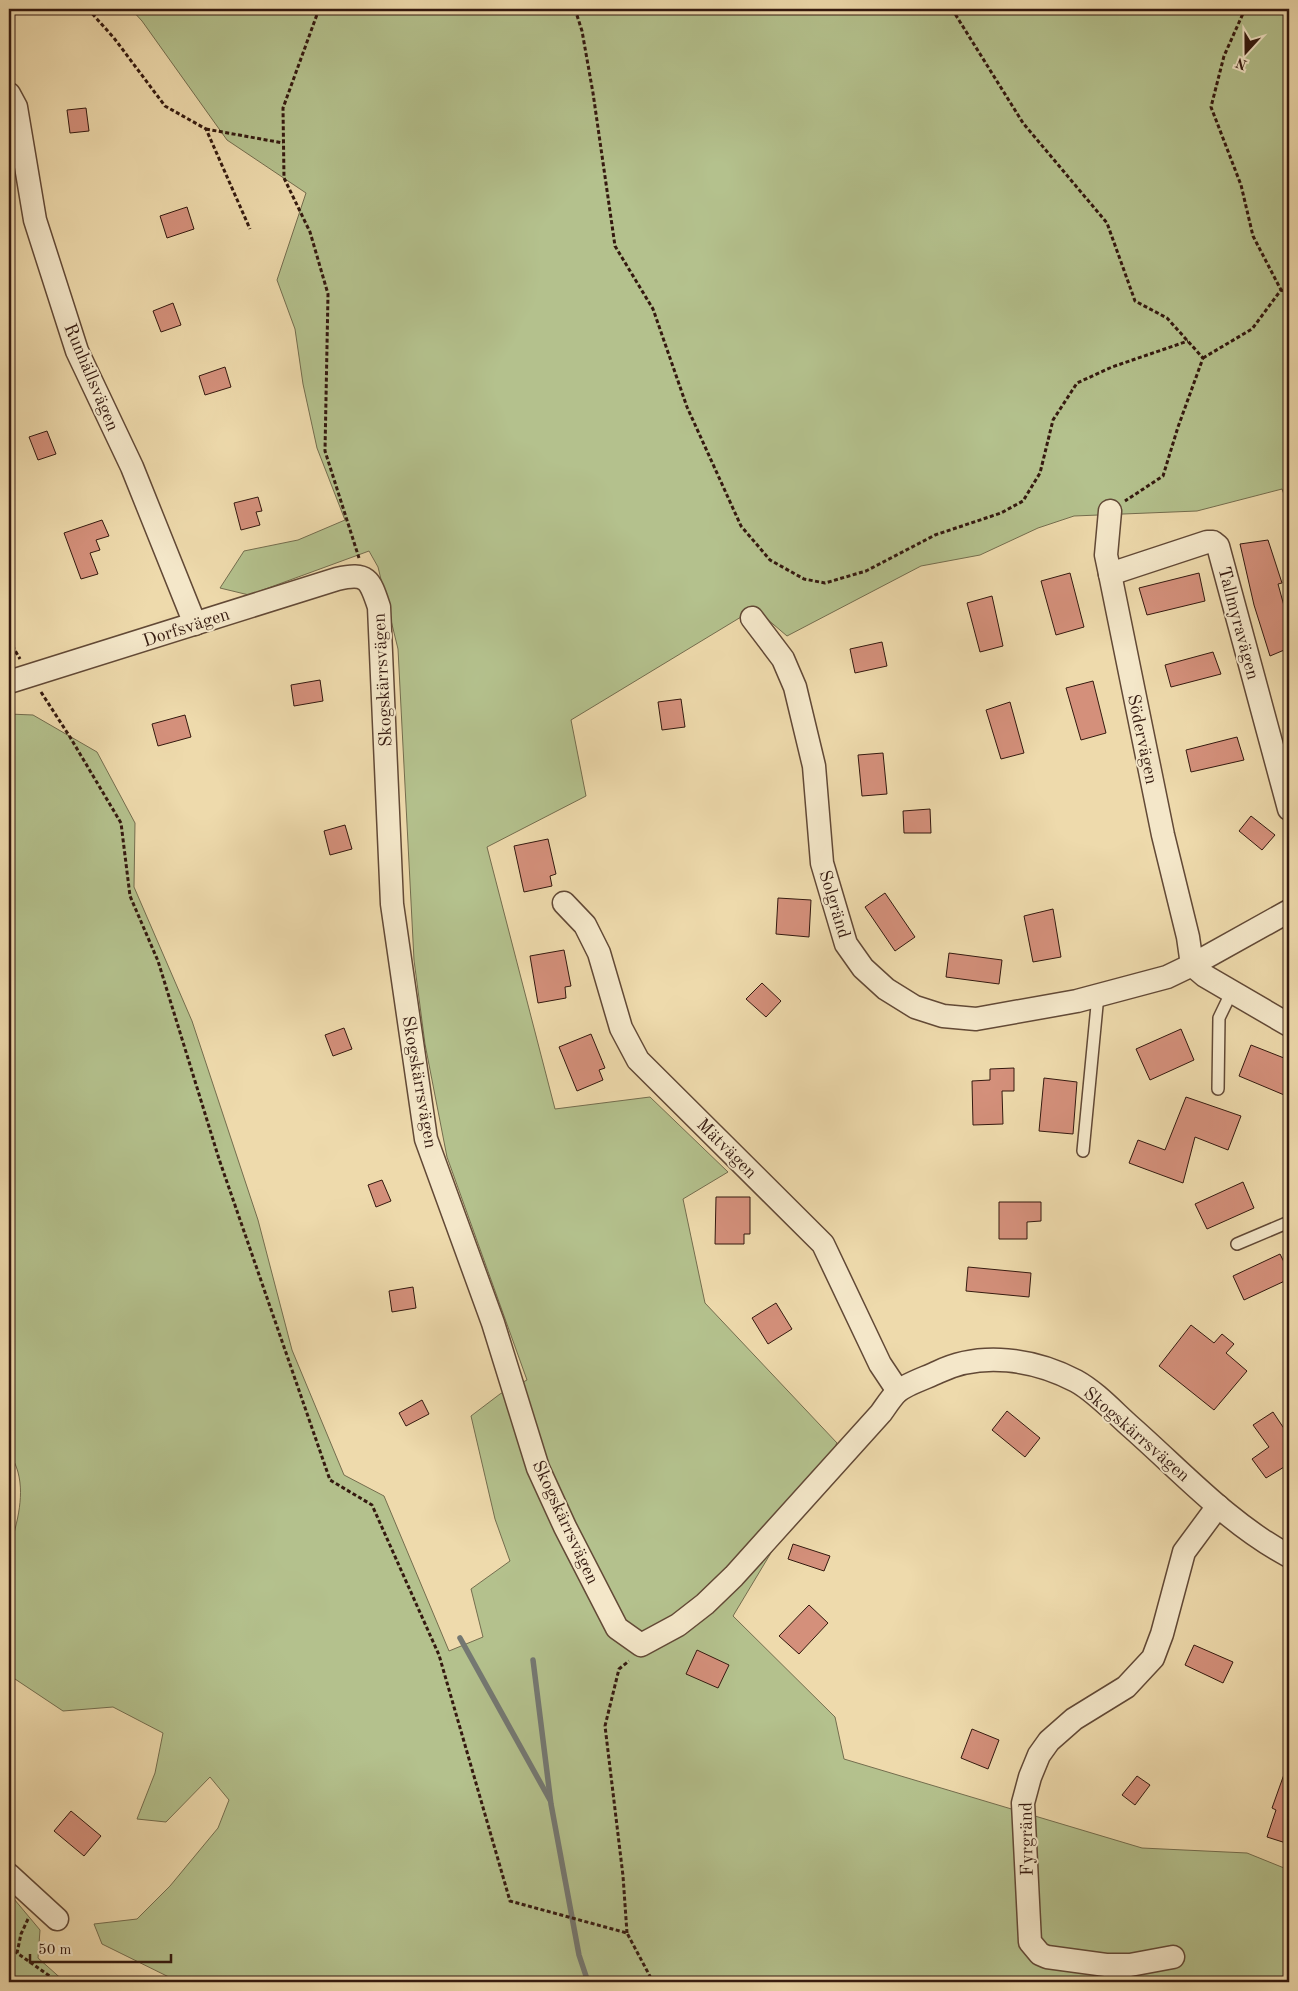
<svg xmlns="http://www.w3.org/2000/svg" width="1298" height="1991" font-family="'Old Standard TT',serif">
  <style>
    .green { fill: #b4c18d; stroke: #746d4e }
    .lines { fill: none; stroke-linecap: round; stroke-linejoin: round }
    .stream { stroke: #747872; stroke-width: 5.5 }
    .building { fill: #d4907b; stroke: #34190f }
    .lane-casing { stroke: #624936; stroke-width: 14 }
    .street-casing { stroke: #624936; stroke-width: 25 }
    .path { stroke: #34190f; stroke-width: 3; stroke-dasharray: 4 2.5; stroke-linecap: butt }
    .lane { stroke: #f4e7c9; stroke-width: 11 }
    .street { stroke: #f4e7c9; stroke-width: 22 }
    .labels { text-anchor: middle; stroke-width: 4; stroke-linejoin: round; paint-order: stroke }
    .street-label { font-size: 18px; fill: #34190f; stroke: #f4e7c9 }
  </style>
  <rect width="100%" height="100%" fill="#eedaac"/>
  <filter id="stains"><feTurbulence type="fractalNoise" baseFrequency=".004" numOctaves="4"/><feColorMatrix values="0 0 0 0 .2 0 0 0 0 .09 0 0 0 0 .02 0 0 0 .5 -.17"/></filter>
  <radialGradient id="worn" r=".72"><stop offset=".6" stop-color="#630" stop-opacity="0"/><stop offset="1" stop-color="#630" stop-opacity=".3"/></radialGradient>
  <!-- green -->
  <g class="green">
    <path d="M131 9H1289V508L1282 489 1197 511 1074 516 1038 528 980 555 921 566 787 636 753 607 741 617 571 720 586 796 487 847 555 1109 650 1097 728 1172 683 1199 705 1303 837 1443 733 1616 835 1717 844 1759 1142 1848 1247 1853 1289 1870V1982H179L102 1944 94 1924 137 1919 170 1886 218 1828 229 1800 210 1777 166 1822 137 1819 155 1773 163 1733 113 1707 63 1711 9 1675V1533H14C21 1507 26 1477 9 1453V714L33 715 97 752 135 823 134 887 192 1021 258 1220 292 1350 344 1475 384 1496 449 1651 483 1637 471 1589 510 1561 495 1519 471 1416 500 1394 527 1380 447 1157 425 1044 414 960 398 649 378 567 369 551 249 595 220 588 244 551 298 540 345 520 317 448 303 384 295 329 277 280 306 193 227 140 142 21Z"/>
    <path d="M9 1893 40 1930 38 1958 65 1982H9Z"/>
  </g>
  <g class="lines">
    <!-- stream -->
    <g class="stream">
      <path d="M460 1638 550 1800"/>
      <path d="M533 1660 551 1804 579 1955 588 1982"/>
    </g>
  </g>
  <!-- building -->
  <g class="building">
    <path d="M86 108 89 131 70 133 67 110Z"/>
    <path d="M187 207 194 229 167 238 160 216Z"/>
    <path d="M173 303 181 325 161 332 153 311Z"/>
    <path d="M225 367 231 387 205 395 199 376Z"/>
    <path d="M47 431 56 454 38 460 29 437Z"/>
    <path d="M258 497 262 511 256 512 260 525 241 530 234 503Z"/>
    <path d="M102 520 109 536 96 540 100 550 90 553 98 574 81 579 64 533Z"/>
    <path d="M1268 540 1282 583 1278 584 1289 624V648L1270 656 1254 605 1240 544Z"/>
    <path d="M1070 573 1084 627 1056 635 1041 581Z"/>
    <path d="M1199 573 1205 601 1147 615 1139 588Z"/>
    <path d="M992 596 1003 646 980 652 967 603Z"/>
    <path d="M882 642 887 666 855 673 850 649Z"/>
    <path d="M1213 652 1221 674 1171 687 1165 665Z"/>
    <path d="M320 680 323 701 294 706 291 685Z"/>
    <path d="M1093 681 1106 733 1081 740 1066 688Z"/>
    <path d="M681 699 685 727 662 730 658 702Z"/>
    <path d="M1010 702 1024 753 1001 759 986 710Z"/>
    <path d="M185 715 191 737 158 746 152 724Z"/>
    <path d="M1237 737 1244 760 1191 772 1186 750Z"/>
    <path d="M883 753 887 794 862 796 858 755Z"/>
    <path d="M930 809 931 833H904L903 811Z"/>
    <path d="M1251 816 1275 835 1262 850 1239 831Z"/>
    <path d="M345 825 352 849 330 855 324 831Z"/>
    <path d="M548 839 556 874 550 876 552 886 524 892 514 846Z"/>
    <path d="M885 893 915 937 895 951 865 907Z"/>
    <path d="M778 898 811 900 809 937 776 934Z"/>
    <path d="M1053 909 1061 957 1033 962 1024 916Z"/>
    <path d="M564 950 571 986 565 987 566 998 538 1003 530 956Z"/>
    <path d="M949 953 1002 960 999 984 946 977Z"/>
    <path d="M762 983 781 1001 766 1017 746 999Z"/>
    <path d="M344 1028 352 1049 333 1056 325 1035Z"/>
    <path d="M1181 1029 1194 1060 1150 1080 1136 1049Z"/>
    <path d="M591 1034 605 1068 599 1070 603 1080 577 1091 559 1047Z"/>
    <path d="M1251 1045 1289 1060V1097L1239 1076Z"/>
    <path d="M1014 1068V1091H1002L1003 1124 973 1125 972 1081 990 1080V1069Z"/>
    <path d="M1044 1078 1077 1082 1073 1134 1039 1131Z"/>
    <path d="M1186 1097 1241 1116 1228 1150 1195 1137 1183 1183 1129 1163 1138 1140 1165 1150Z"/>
    <path d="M382 1180 391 1201 376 1207 368 1185Z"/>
    <path d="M1243 1182 1254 1208 1207 1229 1195 1204Z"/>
    <path d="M716 1197H750V1234H744V1244H715Z"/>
    <path d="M999 1202H1041V1221L1027 1222V1239H999Z"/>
    <path d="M1280 1254 1289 1272V1279L1244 1300 1233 1276Z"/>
    <path d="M968 1267 1031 1273 1029 1297 966 1291Z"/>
    <path d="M413 1287 416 1308 392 1312 389 1291Z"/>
    <path d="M776 1303 792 1329 768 1344 752 1318Z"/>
    <path d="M1191 1325 1214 1343 1222 1334 1234 1344 1226 1353 1247 1371 1214 1410 1159 1366Z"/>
    <path d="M422 1400 429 1414 406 1426 399 1413Z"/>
    <path d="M1007 1411 1040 1438 1025 1457 992 1430Z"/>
    <path d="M1273 1412 1289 1436V1464L1266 1478 1252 1459 1269 1447 1253 1425Z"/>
    <path d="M793 1544 830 1556 824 1571 788 1559Z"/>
    <path d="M809 1605 828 1623 799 1654 779 1636Z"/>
    <path d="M1194 1645 1233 1662 1223 1683 1185 1665Z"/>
    <path d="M697 1650 729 1665 718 1688 686 1674Z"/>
    <path d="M972 1729 999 1740 988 1769 961 1758Z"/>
    <path d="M1287 1766 1289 1767V1844L1267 1837 1276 1810 1272 1808Z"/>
    <path d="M1137 1776 1150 1785 1135 1805 1122 1795Z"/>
    <path d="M71 1811 101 1836 84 1856 54 1831Z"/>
  </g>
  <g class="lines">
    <defs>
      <g id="lane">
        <path d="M1218 1089 1219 1018 1232 991"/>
        <path d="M1083 1151 1098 995"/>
        <path d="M1237 1244 1289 1222"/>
      </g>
      <g id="street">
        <path d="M9 94 16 107 35 220 77 351 132 467 195 624"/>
        <path d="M1110 511 1106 555 1110 574 1163 835 1188 937 1192 965 1289 911"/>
        <path d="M1110 574 1207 542H1213L1218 546 1289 809"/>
        <path d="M752 618 783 659 795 687 814 766 822 863 846 944 863 968 886 989 915 1007 943 1016 976 1019 1077 1001 1167 977 1192 965 1205 976 1289 1025"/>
        <path d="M9 682 337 579C368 572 370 580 379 607L392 904 426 1139 493 1323 538 1468 565 1527 617 1628 641 1645 678 1625 705 1604 734 1576 881 1413C886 1406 891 1398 897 1392 904 1385 928 1377 938 1372 981 1351 1034 1359 1076 1381 1096 1392 1114 1412 1131 1427 1182 1472 1229 1524 1289 1556"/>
        <path d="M564 903 585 925 599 953 621 1028 638 1060 823 1244 880 1364 898 1391"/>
        <path d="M9 1875 57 1919"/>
        <path d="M1173 1957 1130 1965H1106L1047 1957 1040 1954 1030 1942 1023 1803 1030 1777 1039 1755 1049 1741 1074 1719 1126 1687 1153 1658 1162 1634 1184 1552 1218 1506"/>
      </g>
    </defs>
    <!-- lane casing -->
    <use href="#lane" class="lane-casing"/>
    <!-- street casing -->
    <use href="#street" class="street-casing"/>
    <!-- path -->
    <g class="path">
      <path d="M88 9 114 38 165 106 206 129 250 229"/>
      <path d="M319 9 283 108 284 178 310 232 328 294 325 451 359 558"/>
      <path d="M575 9 582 31 593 93 615 246 653 309 687 407 741 526 770 560 804 579 825 583 866 571 935 535 1001 513 1023 501 1040 473 1053 420 1077 383 1112 367 1188 341"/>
      <path d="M952 9 1023 123 1107 223 1135 301 1167 318 1203 358 1178 427 1163 476 1125 501"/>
      <path d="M206 129 283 143"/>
      <path d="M1281 290 1289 292"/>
      <path d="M1203 358 1252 329 1281 290 1253 236 1241 185 1211 107 1224 56 1245 9"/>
      <path d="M9 640 20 659"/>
      <path d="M41 692 70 737 121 823 130 896 158 961 219 1159 330 1480 372 1505 439 1655 510 1901 627 1933 653 1982"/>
      <path d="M28 1919 21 1934 17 1953 58 1982"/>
      <path d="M627 1933 623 1876 605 1726 619 1669 629 1661"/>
    </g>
    <!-- lane -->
    <use href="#lane" class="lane"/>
    <!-- street -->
    <use href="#street" class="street"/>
  </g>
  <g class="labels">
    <!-- street labels -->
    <g class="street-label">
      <text transform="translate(92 377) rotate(67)" y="6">Runhällsvägen</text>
      <text transform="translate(1239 623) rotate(75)" y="6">Tallmyravägen</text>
      <text transform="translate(186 627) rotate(-18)" y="6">Dorfsvägen</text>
      <text transform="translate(382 680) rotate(-93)" y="6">Skogskärrsvägen</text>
      <text transform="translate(1143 739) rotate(78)" y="6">Södervägen</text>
      <text transform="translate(835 904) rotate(73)" y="6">Solgränd</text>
      <text transform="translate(420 1082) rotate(80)" y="6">Skogskärrsvägen</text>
      <text transform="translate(727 1148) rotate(45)" y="6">Mätvägen</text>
      <text transform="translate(1137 1434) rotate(41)" y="6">Skogskärrsvägen</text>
      <text transform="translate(566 1522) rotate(65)" y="6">Skogskärrsvägen</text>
      <text transform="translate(1026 1839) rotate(-91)" y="6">Fyrgränd</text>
    </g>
  </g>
  <!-- margin -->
  <rect width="1298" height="1991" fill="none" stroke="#eedaac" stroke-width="30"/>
  <rect x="10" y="10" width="1278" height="1971" fill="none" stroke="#34190f" stroke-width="2.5"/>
  <rect x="15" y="15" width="1268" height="1961" fill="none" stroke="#34190f"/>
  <!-- north arrow -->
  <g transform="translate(1246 52) rotate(201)" stroke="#f4e7c9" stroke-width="4" paint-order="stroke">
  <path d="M0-4L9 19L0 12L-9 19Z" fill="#34190f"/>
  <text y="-8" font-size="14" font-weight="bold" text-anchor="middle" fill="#34190f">N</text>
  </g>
  <!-- scale -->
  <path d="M30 1954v8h141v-8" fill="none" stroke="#34190f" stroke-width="2.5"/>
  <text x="38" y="1954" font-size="15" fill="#34190f" stroke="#f4e7c9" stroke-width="4" paint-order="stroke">50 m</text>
  <rect width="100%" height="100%" filter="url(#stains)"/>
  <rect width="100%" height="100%" fill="url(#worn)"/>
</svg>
